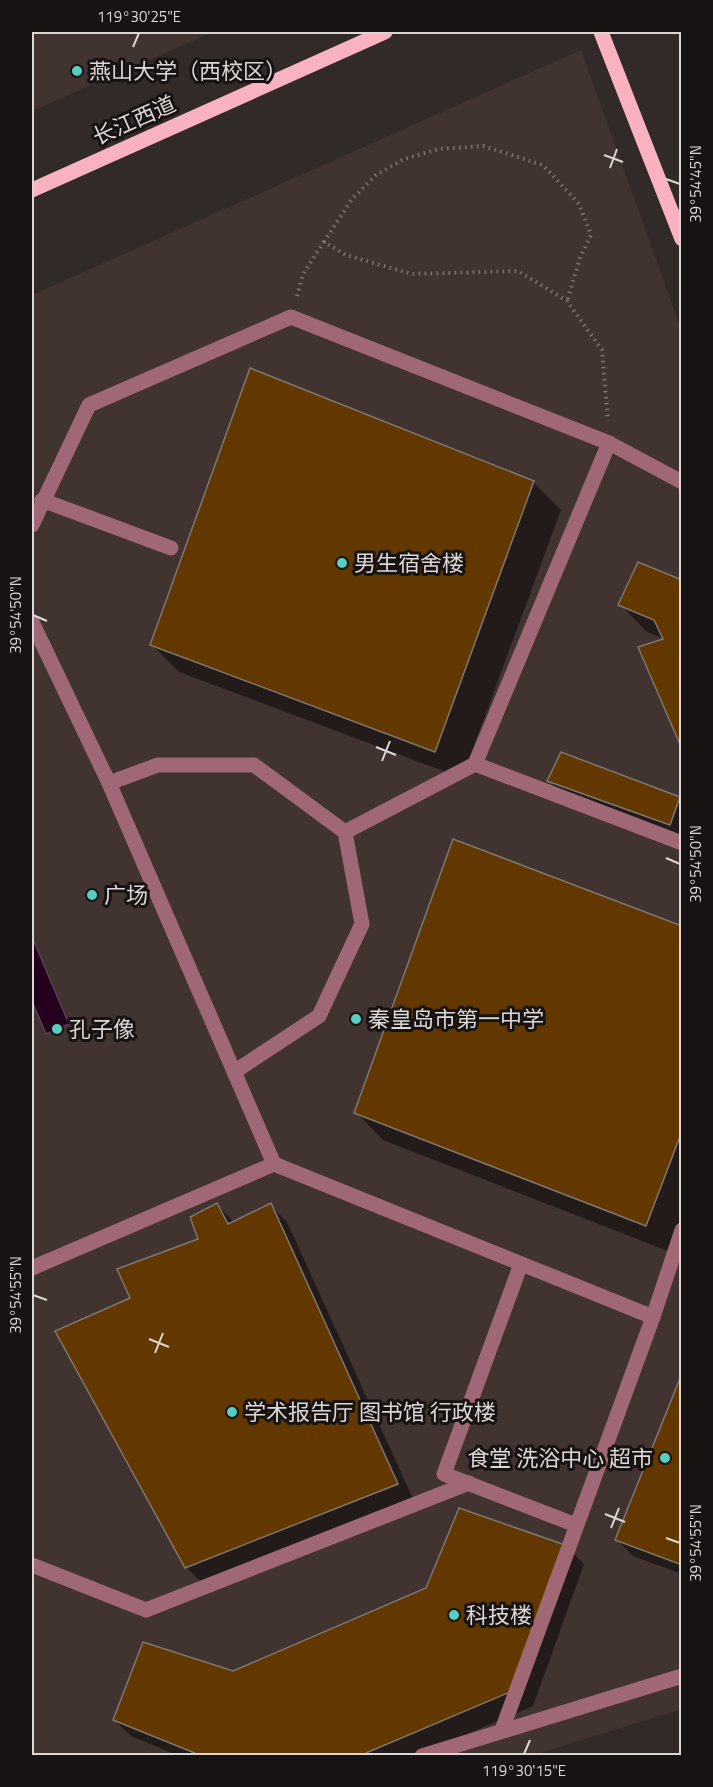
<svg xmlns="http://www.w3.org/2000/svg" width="713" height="1787" font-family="'Titillium Web','Noto Sans SC',sans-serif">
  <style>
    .built { fill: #41332f }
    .water { fill: #24001e; stroke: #5b4055; stroke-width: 1.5 }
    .shadow { fill: #0007 }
    .building { fill: #623800; stroke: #7e7771; stroke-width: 1.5 }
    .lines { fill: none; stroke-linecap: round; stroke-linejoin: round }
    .path { stroke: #7c7572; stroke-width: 4; stroke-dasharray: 1.5 4.5; stroke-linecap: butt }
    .minor { stroke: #a06774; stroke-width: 15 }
    .major { stroke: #f9b2c1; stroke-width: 15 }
    .ticks { fill: none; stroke: #dcd6d4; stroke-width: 2 }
    .poi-dot { fill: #57cec2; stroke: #171312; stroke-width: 2 }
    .labels { text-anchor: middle; stroke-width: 6; stroke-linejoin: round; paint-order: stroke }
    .poi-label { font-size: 22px; fill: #dcd6d4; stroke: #171312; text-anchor: start }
    .street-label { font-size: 22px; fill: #dcd6d4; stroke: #171312 }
    .neatline { fill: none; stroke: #dcd6d4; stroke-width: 2 }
    .ticks-label { font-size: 15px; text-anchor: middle; fill: #dcd6d4 }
  </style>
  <rect width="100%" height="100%" fill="#322a27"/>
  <!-- built -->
  <g class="built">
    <path d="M32 32H213L32 111Z"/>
    <path d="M581 50 681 329V1709L534 1755H32V295Z"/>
  </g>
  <!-- water -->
  <path class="water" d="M32 937 69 1024 46 1034 32 1001Z"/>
  <!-- shadow -->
  <g class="shadow">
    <path d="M533 482 561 510 462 778 179 672 152 645Z"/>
    <path d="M682 581 666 639 647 632 620 604Z"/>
    <path d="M549 781 679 798 682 801V839L566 798Z"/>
    <path d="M682 928V1231L673 1253 383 1140 356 1112Z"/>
    <path d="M217 1205 234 1222 270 1205 287 1222 414 1501 203 1584 186 1567 132 1298 200 1240Z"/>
    <path d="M682 1378V1574L633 1556 616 1539Z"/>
    <path d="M568 1548 584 1564 533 1706 416 1756H179L131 1736 114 1720Z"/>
  </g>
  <!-- building -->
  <g class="building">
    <path d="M250 368 534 481 435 752 150 645Z"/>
    <path d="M638 562 682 580V749L638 647 663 639 654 620 618 605Z"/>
    <path d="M561 752 680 797 670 825 547 781Z"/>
    <path d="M453 839 682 926V1131L646 1226 354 1113Z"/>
    <path d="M217 1203 228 1224 271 1203 398 1484 185 1568 55 1331 130 1298 117 1269 198 1239 190 1217Z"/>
    <path d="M681 1376H682V1565L615 1540Z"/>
    <path d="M459 1508 568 1546 517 1689 359 1756H202L113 1720 143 1642 233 1671 426 1588Z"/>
  </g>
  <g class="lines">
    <!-- path -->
    <g class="path">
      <path d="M324 242 352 199 376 175 404 159 439 149 483 146 543 165 579 204 591 235 580 258 567 301"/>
      <path d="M297 296 303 274 324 242 346 255 412 274 518 271 567 301 602 350 608 421"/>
    </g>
    <!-- minor -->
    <g class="minor">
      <path d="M42 500 171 548"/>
      <path d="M32 525 89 405 291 317 609 443 682 482"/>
      <path d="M32 622 109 783 274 1164 32 1268"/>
      <path d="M475 764 682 843"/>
      <path d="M109 783 158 765H254L345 832 362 924 319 1016 234 1072"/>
      <path d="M345 832 475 764 609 443"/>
      <path d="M274 1164 653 1317"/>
      <path d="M521 1264 444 1474 576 1525"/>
      <path d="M32 1565 146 1610 469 1483"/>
      <path d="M502 1730 653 1317 682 1230"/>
      <path d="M422 1756 682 1676"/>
    </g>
    <!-- major -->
    <g class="major">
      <path d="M601 32 682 239"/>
      <path d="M32 190 385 32"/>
    </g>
  </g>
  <!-- ticks -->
  <path class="ticks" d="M133 47 139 33M604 155 623 162M610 168 617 149M666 179 680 184M33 615 47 621M376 747 396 755M382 761 390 741M666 858 680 864M33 1295 47 1300M149 1339 169 1347M155 1353 163 1333M605 1514 625 1522M611 1528 619 1508M666 1538 680 1543M524 1754 530 1740"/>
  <!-- markers -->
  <g class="poi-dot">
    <circle cx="77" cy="71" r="6"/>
    <circle cx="342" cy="563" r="6"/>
    <circle cx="92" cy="895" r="6"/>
    <circle cx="356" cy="1019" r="6"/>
    <circle cx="57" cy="1029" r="6"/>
    <circle cx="232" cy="1412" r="6"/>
    <circle cx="665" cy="1458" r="6"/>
    <circle cx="454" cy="1615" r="6"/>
  </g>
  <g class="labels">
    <!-- poi labels -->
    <g class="poi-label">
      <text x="89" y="79">燕山大学（西校区）</text>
      <text x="354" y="571">男生宿舍楼</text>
      <text x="104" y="903">广场</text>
      <text x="368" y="1027">秦皇岛市第一中学</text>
      <text x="69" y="1037">孔子像</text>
      <text x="244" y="1420">学术报告厅 图书馆 行政楼</text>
      <text x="653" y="1466" text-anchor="end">食堂 洗浴中心 超市</text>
      <text x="466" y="1623">科技楼</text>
    </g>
    <!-- street labels -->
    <g class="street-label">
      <text transform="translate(134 120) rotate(-24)" y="8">长江西道</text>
    </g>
  </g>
  <!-- border -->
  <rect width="713" height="1787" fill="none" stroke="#171312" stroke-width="66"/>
  <rect x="33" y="33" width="647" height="1721" class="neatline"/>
  <g class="ticks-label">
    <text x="139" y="22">119°30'25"E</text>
    <text transform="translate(696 184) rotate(-90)" y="5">39°54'45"N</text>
    <text transform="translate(16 615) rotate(-90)" y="5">39°54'50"N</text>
    <text transform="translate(696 864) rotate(-90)" y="5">39°54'50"N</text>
    <text transform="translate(16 1295) rotate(-90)" y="5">39°54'55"N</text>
    <text transform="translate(696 1543) rotate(-90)" y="5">39°54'55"N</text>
    <text x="524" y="1776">119°30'15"E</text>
  </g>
</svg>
